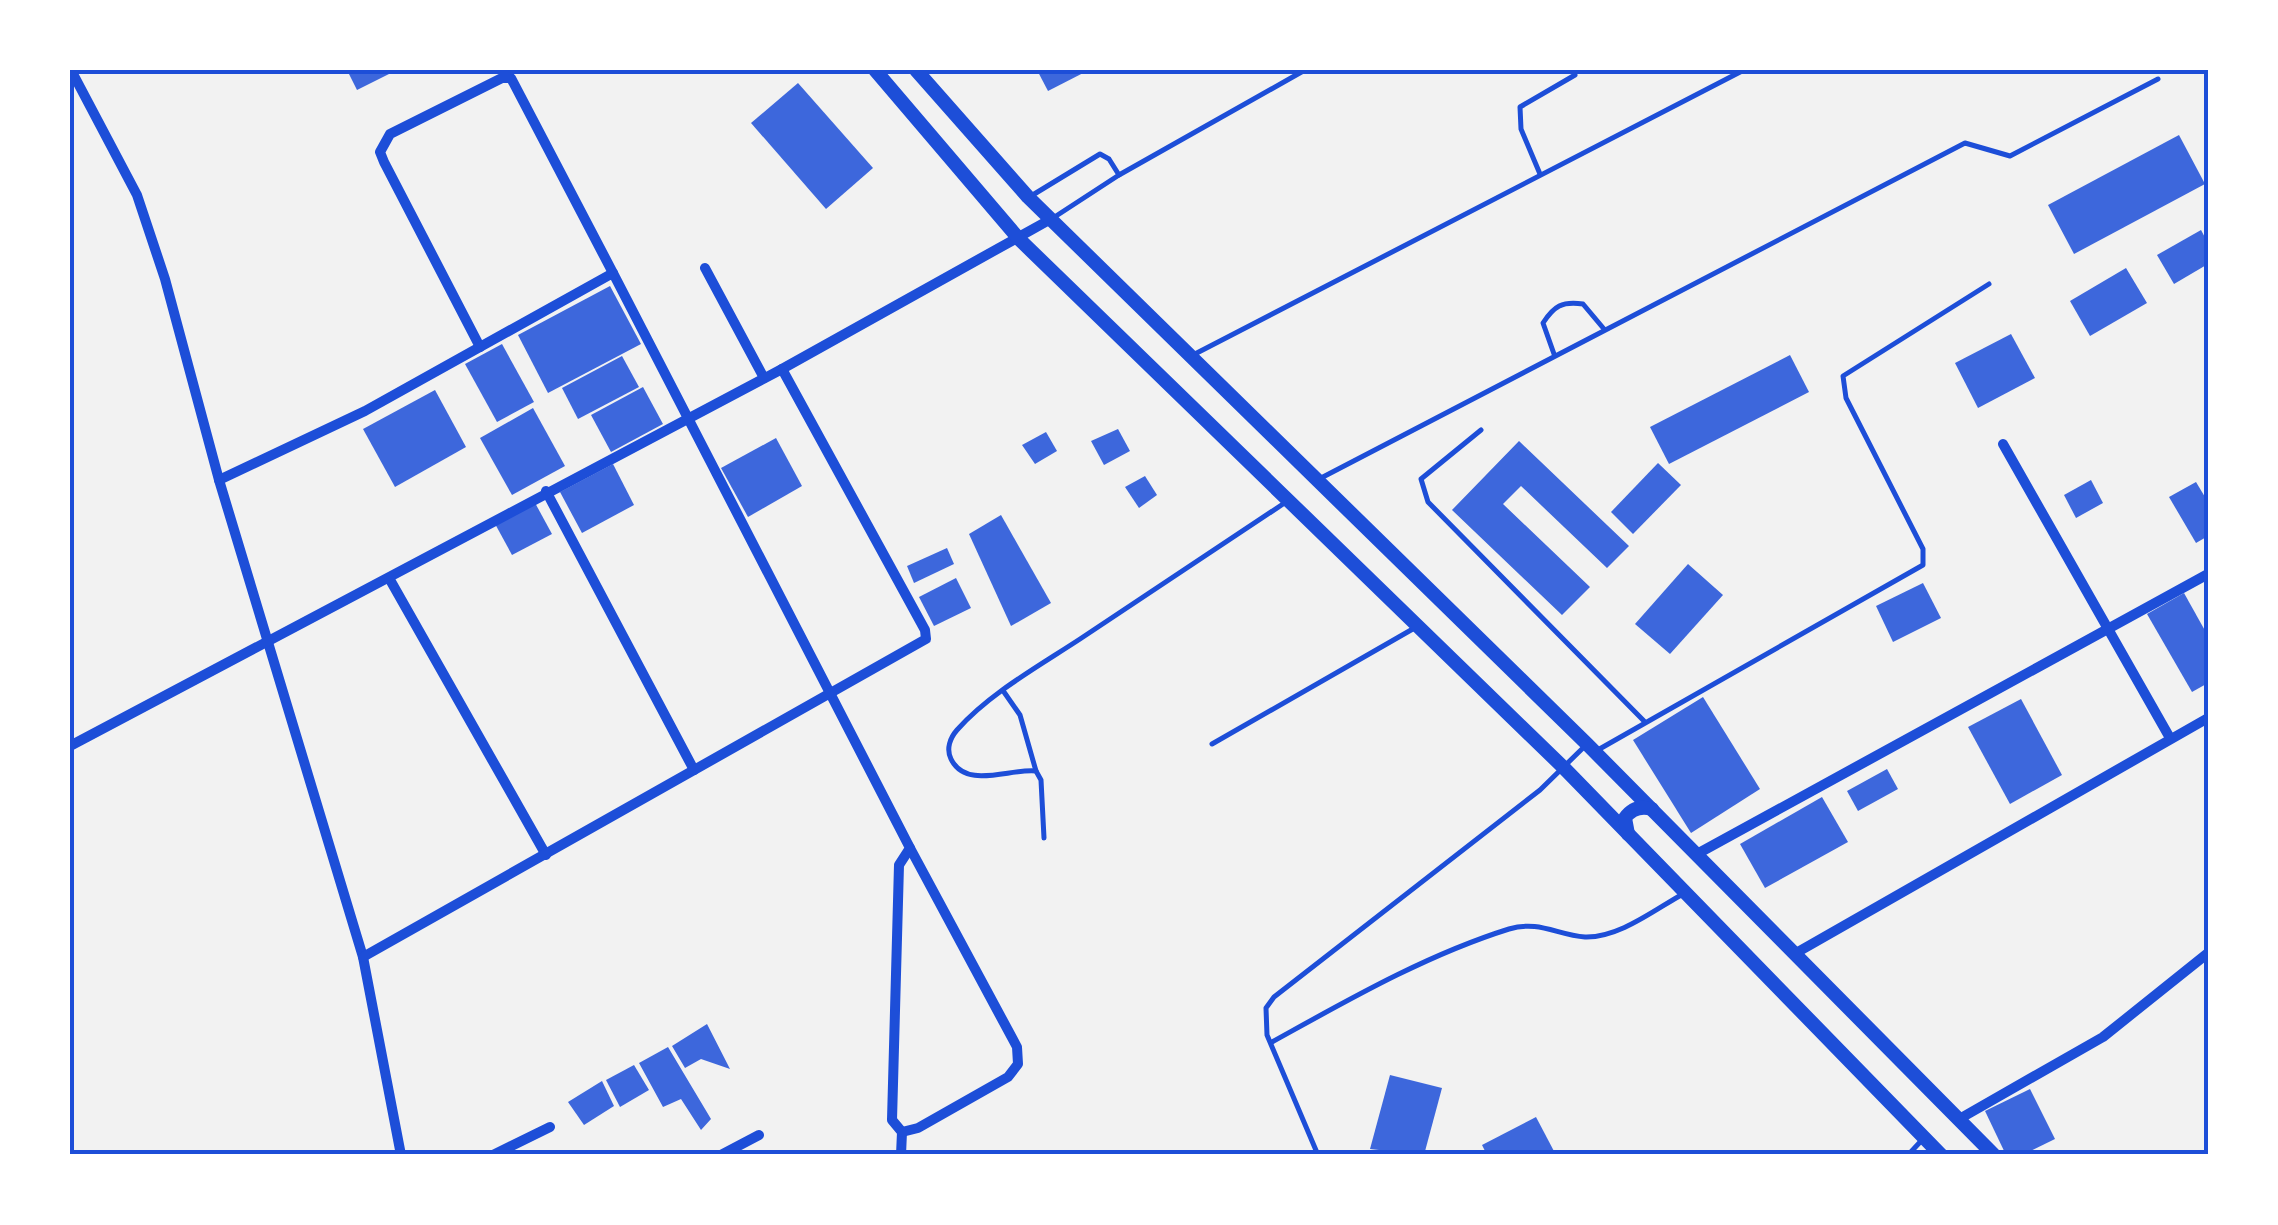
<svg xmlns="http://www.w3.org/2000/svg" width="2278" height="1225" font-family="'Varela Round',sans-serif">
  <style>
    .building { fill: #3d67dc }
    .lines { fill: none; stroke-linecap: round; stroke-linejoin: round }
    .service { stroke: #1d4ed8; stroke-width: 5 }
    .minor { stroke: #1d4ed8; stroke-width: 10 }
    .secondary { stroke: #1d4ed8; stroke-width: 14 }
    .neatline { fill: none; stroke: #1d4ed8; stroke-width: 4 }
  </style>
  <rect width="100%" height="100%" fill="#f2f2f2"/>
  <!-- building -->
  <g class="building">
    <path d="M347 70H397L357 90Z"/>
    <path d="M1037 70H1089L1048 91Z"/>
    <path d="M798 83 873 168 826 209 751 123Z"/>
    <path d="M2179 135 2205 184 2074 254 2048 205Z"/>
    <path d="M2201 230 2208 243V264L2174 284 2157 255Z"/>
    <path d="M2126 268 2147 303 2090 336 2070 301Z"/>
    <path d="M610 286 641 344 548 393 518 335Z"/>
    <path d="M2011 334 2035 378 1978 408 1955 363Z"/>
    <path d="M502 344 534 402 497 422 465 364Z"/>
    <path d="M1790 355 1809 392 1669 464 1650 427Z"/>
    <path d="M622 356 639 387 578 419 562 388Z"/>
    <path d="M643 387 663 424 611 452 591 415Z"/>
    <path d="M435 390 466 447 395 487 363 429Z"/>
    <path d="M533 408 565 466 512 495 480 438Z"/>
    <path d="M1118 429 1130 451 1104 465 1091 441Z"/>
    <path d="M1046 432 1057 451 1035 464 1022 445Z"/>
    <path d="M776 438 802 486 748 517 721 468Z"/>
    <path d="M1519 441 1629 546 1607 568 1521 486 1503 504 1590 587 1562 615 1452 510Z"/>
    <path d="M1658 463 1681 485 1633 534 1611 512Z"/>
    <path d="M613 464 634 505 582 533 560 492Z"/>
    <path d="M1145 476 1157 495 1139 508 1125 487Z"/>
    <path d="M2091 480 2103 503 2076 518 2064 495Z"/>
    <path d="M2196 482 2208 502V536L2196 543 2169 497Z"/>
    <path d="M534 501 552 534 512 555 494 522Z"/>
    <path d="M1001 515 1051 603 1011 626 969 534Z"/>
    <path d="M947 548 954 564 914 583 907 566Z"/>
    <path d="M1688 564 1723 595 1670 654 1635 624Z"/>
    <path d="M956 578 971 608 934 626 919 597Z"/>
    <path d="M1923 583 1941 618 1893 642 1876 606Z"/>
    <path d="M2184 593 2208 636V683L2192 692 2147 614Z"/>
    <path d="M1703 697 1760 789 1691 833 1633 740Z"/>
    <path d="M2021 699 2062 775 2010 804 1968 727Z"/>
    <path d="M1887 769 1898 789 1858 811 1847 791Z"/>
    <path d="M1822 797 1848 842 1765 888 1740 844Z"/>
    <path d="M707 1024 730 1069 701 1059 685 1068 672 1046Z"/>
    <path d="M668 1047 711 1119 701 1130 681 1099 663 1107 639 1063Z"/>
    <path d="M634 1065 649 1090 620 1107 606 1080Z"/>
    <path d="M1390 1075 1442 1088 1424 1155 1370 1149Z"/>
    <path d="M602 1081 614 1106 584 1125 568 1102Z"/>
    <path d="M2030 1089 2055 1139 2022 1155H2006L1985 1111Z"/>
    <path d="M1536 1117 1556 1155H1487L1482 1145Z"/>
  </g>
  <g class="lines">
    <!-- service -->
    <g class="service">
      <path d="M1540 174 1521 129 1520 107 1575 75"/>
      <path d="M1031 196 1100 154 1109 159 1119 175"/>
      <path d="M1053 218 1119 175 1305 70"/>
      <path d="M1554 354 1543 323C1554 306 1562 301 1583 304L1604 329"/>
      <path d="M1191 356 1744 70"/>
      <path d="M1481 430 1421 479 1428 502 1644 721"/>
      <path d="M1321 478 1965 143 2010 156 2158 79"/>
      <path d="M1004 692 1020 715 1036 771"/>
      <path d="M1212 744 1418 626"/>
      <path d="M1596 751 1923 565V549L1846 398 1843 376 1989 284"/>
      <path d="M1044 838 1041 780 1036 771C1010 768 966 790 951 759 946 749 950 738 957 730 990 693 1039 666 1080 639 1149 593 1218 548 1286 502"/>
      <path d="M1272 1042C1348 1000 1426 955 1509 929 1539 920 1557 935 1585 937 1619 938 1654 910 1683 894"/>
      <path d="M1318 1155 1267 1035 1266 1008 1274 997 1540 790 1585 746"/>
      <path d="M1908 1155 1922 1140"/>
    </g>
    <!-- minor -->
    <g class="minor">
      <path d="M71 70 137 195 165 279 219 480 363 957 401 1155"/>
      <path d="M705 268 764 378"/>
      <path d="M480 347 384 162 380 152 390 134 502 78H511L613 273"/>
      <path d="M2003 444 2170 738"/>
      <path d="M219 480 365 411 613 273 910 848 899 865 892 1120 902 1132 901 1155"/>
      <path d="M546 491 694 770"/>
      <path d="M389 578 546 855"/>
      <path d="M70 746 782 369 1051 219"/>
      <path d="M1697 854 2208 574"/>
      <path d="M1796 953 2208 718"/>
      <path d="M363 957 926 639 925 630 782 369"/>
      <path d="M1961 1118 2103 1037 2208 953"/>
      <path d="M902 1132 918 1128 1008 1077 1018 1064 1017 1047 910 848"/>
      <path d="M493 1155 550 1127"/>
      <path d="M721 1155 759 1135"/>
    </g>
    <!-- secondary -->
    <g class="secondary">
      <path d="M875 70 1019 239 1565 769 1941 1155"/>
      <path d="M916 70 1028 197 1587 744 1994 1155"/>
      <path d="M1628 834 1625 818C1632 808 1641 806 1652 809"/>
    </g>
  </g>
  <!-- border -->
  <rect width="2278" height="1225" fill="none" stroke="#ffffff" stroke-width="145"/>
  <rect x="72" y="72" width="2134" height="1080" class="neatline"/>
</svg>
